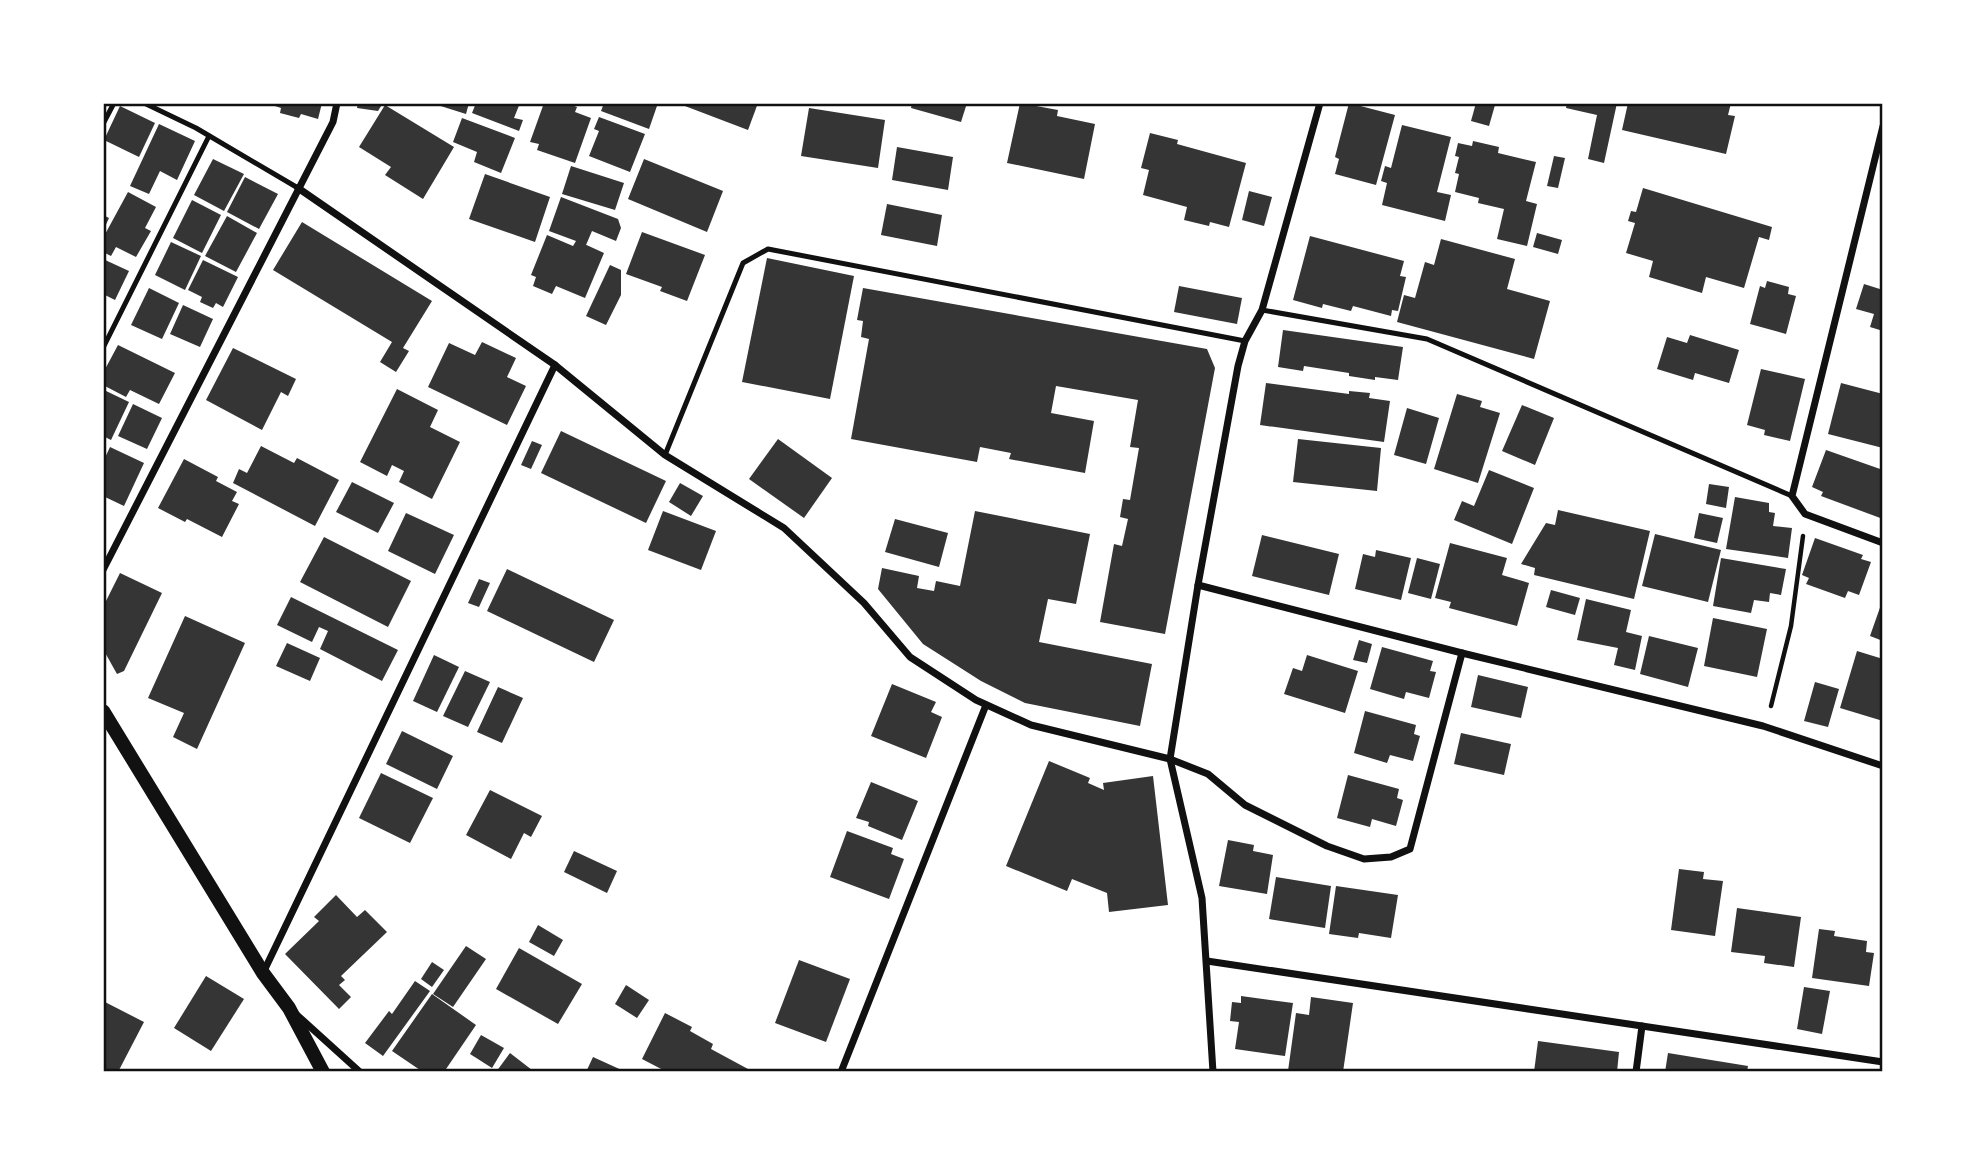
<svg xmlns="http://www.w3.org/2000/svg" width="1986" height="1175" font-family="'Source Serif 4',serif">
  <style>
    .building { fill: #353535 }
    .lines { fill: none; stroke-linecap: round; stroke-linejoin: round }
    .path { stroke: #111; stroke-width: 4.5 }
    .service { stroke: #111; stroke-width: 5 }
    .minor { stroke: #111; stroke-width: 7 }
    .secondary { stroke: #111; stroke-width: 14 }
    .neatline { fill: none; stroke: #111; stroke-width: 2.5 }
  </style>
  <rect width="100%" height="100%" fill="#fff"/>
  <!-- building -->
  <g class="building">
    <path d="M266 103H322L318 119 301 114 299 118 280 113 281 108Z"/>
    <path d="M358 103H383L378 111 357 108Z"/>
    <path d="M431 103H469L466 114Z"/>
    <path d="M476 103H520L514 118 523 120 519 131 472 113Z"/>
    <path d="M544 103H566L577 107 575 112 591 118 575 163 537 150 539 144 530 142Z"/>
    <path d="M604 103H658L649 129 601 111Z"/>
    <path d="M677 103H758L748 130Z"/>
    <path d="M912 103H967L961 122 911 108Z"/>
    <path d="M1020 103 1058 110 1057 116 1095 124 1084 179 1007 163Z"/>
    <path d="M1349 103 1395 115 1376 185 1335 174 1339 159 1335 157Z"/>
    <path d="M1476 103 1495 105 1489 126 1471 121Z"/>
    <path d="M1567 103H1617L1604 163 1588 159 1597 115 1566 108Z"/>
    <path d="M1628 103H1731L1728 115 1735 116 1726 154 1622 130Z"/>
    <path d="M385 105 454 147 423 199 385 175 391 167 359 147Z"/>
    <path d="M120 106 155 123 139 157 104 140Z"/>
    <path d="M809 108 885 120 878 168 801 156Z"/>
    <path d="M599 117 645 134 630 172 589 156 599 131 594 129Z"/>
    <path d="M462 118 515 138 501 173 474 162 477 152 453 142Z"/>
    <path d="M159 124 195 141 177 180 160 171 149 194 130 186Z"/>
    <path d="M1402 125 1451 137 1437 192 1451 195 1445 221 1382 205 1387 183 1381 181 1385 166 1391 168Z"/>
    <path d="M1150 133 1178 140 1177 144 1246 163 1229 227 1210 222 1209 226 1184 220 1187 207 1143 195 1149 170 1141 168Z"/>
    <path d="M1473 141 1499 147 1498 153 1536 162 1526 201 1537 204 1527 246 1497 239 1504 209 1478 203 1479 198 1455 192 1459 174 1455 173 1459 157 1455 156 1458 143 1472 146Z"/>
    <path d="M897 147 953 157 948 190 892 180Z"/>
    <path d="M1554 156 1565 158 1558 188 1547 186Z"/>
    <path d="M213 159 244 174 224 211 194 195Z"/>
    <path d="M644 159 723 191 707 232 628 199Z"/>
    <path d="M571 166 624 183 615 210 562 194Z"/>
    <path d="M485 174 550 197 535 242 469 219Z"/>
    <path d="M245 177 278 194 259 229 227 212Z"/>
    <path d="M1643 188 1772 227 1769 240 1759 237 1744 288 1706 277 1702 293 1649 277 1653 261 1626 253 1635 223 1628 221 1631 211 1636 212Z"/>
    <path d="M1249 191 1272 197 1264 226 1242 220Z"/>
    <path d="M128 192 156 207 145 228 151 231 136 257 116 247 111 256 103 252V238Z"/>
    <path d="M561 197 618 219 621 228 616 241 592 231 586 245 580 242 604 253 585 298 556 286 552 294 533 286 536 277 531 275 547 235 573 246 576 241 549 231Z"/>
    <path d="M192 200 221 215 202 253 173 238Z"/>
    <path d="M887 204 942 215 937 246 881 235Z"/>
    <path d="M103 215 109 218 103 231Z"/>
    <path d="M227 216 257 233 236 272 205 256Z"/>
    <path d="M302 222 432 301 403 348 409 351 396 372 380 362 392 342 273 270Z"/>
    <path d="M642 232 705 255 687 301 660 291 662 287 626 274Z"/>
    <path d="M1537 233 1562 240 1558 254 1533 247Z"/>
    <path d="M1310 236 1404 261 1400 276 1406 277 1398 311 1392 310 1391 316 1353 306 1351 311 1323 304 1322 308 1293 300Z"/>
    <path d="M1441 239 1515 259 1507 289 1550 301 1534 359 1397 322 1404 295 1415 298 1425 262 1434 265Z"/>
    <path d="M171 242 201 256 185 290 155 275Z"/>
    <path d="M767 258 854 276 830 399 742 382Z"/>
    <path d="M103 259 129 271 115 300 103 294Z"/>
    <path d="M203 260 238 277 223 307 216 303 213 308 200 302 202 297 188 290Z"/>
    <path d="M610 265 621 270V295L606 325 586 316Z"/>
    <path d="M1767 281 1789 287 1788 294 1796 296 1786 334 1750 324 1760 286 1765 288Z"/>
    <path d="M1864 284 1883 290V331L1870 327 1874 314 1856 309Z"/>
    <path d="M1179 286 1242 298 1237 324 1174 312Z"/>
    <path d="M149 288 179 303 162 339 131 325Z"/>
    <path d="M863 288 1207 349 1215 368 1165 634 1100 622 1114 544 1122 546 1128 519 1120 517 1123 499 1130 500 1139 448 1130 447 1138 400 1056 386 1051 413 1094 421 1085 473 1009 459 1011 453 980 447 977 462 851 439 869 339 861 337 863 321 857 320Z"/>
    <path d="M183 305 213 319 200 347 170 334Z"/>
    <path d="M1283 330 1403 347 1398 380 1375 377V380L1349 376V373L1304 366 1303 371 1278 367Z"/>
    <path d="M1690 335 1739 350 1729 383 1695 373 1693 380 1657 369 1667 337 1687 343Z"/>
    <path d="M482 342 516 358 507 377 526 386 507 425 428 387 449 343 475 355Z"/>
    <path d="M118 345 175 373 159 404 130 390 126 397 103 385V373Z"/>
    <path d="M233 348 296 379 288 396 281 392 262 430 206 400Z"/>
    <path d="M1761 369 1805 379 1790 441 1764 435 1765 430 1747 425Z"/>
    <path d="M1266 383 1349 394V391L1370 393 1369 398 1390 401 1384 442 1260 425Z"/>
    <path d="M1841 383 1883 394V448L1828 434Z"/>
    <path d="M397 389 438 410 430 427 460 442 432 499 399 482 404 471 392 465 387 476 360 462Z"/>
    <path d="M104 390 129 402 111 440 103 436Z"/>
    <path d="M1457 394 1482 401 1480 407 1500 413 1478 483 1434 469Z"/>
    <path d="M133 404 162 418 147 449 118 436Z"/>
    <path d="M1522 405 1554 418 1535 465 1502 451Z"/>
    <path d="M1407 408 1439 418 1426 464 1394 455Z"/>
    <path d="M561 431 666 481 646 523 541 473Z"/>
    <path d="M778 439 832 478 804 518 749 479Z"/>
    <path d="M1298 439 1381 448 1377 491 1293 482Z"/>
    <path d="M532 441 542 445 531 469 521 465Z"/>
    <path d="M261 446 294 463 297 458 339 480 315 526 233 483 239 469 247 473Z"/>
    <path d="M110 447 144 463 124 506 103 496V462Z"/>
    <path d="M1826 450 1883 470V519L1821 496 1823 492 1812 487Z"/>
    <path d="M184 459 218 477 216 481 237 492 232 501 239 504 222 537 187 519 185 522 158 508Z"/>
    <path d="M1489 470 1534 488 1512 544 1454 520 1462 501 1474 506Z"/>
    <path d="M352 482 394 503 378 533 336 512Z"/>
    <path d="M680 483 703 496 691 516 669 502Z"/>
    <path d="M1709 484 1729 487 1726 508 1706 504Z"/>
    <path d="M1735 497 1769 503V512L1775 513 1773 526 1792 528 1788 558 1726 549Z"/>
    <path d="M1558 510 1650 531 1634 599 1534 575 1535 568 1521 564 1546 523 1555 525Z"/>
    <path d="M663 511 716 531 701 570 648 550Z"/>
    <path d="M975 511 1090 534 1076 604 1048 599 1039 642 1152 664 1140 726 1025 703 981 681 923 644 878 589 882 568 919 576 917 588 934 591 936 581 960 586Z"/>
    <path d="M406 513 454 535 435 574 388 551Z"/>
    <path d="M1699 513 1723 518 1717 543 1694 538Z"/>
    <path d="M895 519 948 533 939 567 885 552Z"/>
    <path d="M1655 534 1721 550 1708 602 1642 586Z"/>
    <path d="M1262 535 1339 554 1329 595 1252 576Z"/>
    <path d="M324 537 411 581 388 627 300 582Z"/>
    <path d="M1815 538 1863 555 1861 559 1871 562 1859 595 1848 591 1845 598 1806 584 1809 578 1802 575Z"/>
    <path d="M1450 543 1507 558 1502 575 1529 583 1517 626 1449 608 1451 602 1435 598Z"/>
    <path d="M1376 550 1411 558 1401 600 1355 589 1363 554 1375 557Z"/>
    <path d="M1417 558 1440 564 1431 599 1408 593Z"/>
    <path d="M1721 558 1786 569 1781 595 1770 593 1769 602 1754 600 1751 613 1713 606Z"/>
    <path d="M507 569 614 620 594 662 487 611Z"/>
    <path d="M120 573 162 593 124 671 117 674 103 649V607Z"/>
    <path d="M479 579 490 583 479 607 468 603Z"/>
    <path d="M1551 590 1580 598 1575 615 1546 607Z"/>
    <path d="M291 597 398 650 382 681 320 649 328 631 319 627 312 642 277 625Z"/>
    <path d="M1586 599 1631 610 1626 632 1642 636 1635 670 1614 665 1618 648 1577 640Z"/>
    <path d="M1883 599V641L1870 636Z"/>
    <path d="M185 616 245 643 197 749 173 737 184 713 148 698Z"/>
    <path d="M1713 618 1767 629 1757 677 1704 666Z"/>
    <path d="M1649 636 1698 648 1688 687 1640 674Z"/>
    <path d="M1359 640 1372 644 1367 663 1353 660Z"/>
    <path d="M287 643 320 658 310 681 276 666Z"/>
    <path d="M1382 647 1433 661 1430 671 1436 672 1429 698 1406 692 1404 699 1370 689Z"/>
    <path d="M1857 651 1883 659V721L1840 708Z"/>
    <path d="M434 655 459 667 437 712 413 701Z"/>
    <path d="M1307 655 1358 671 1345 713 1284 694 1293 668 1302 671Z"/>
    <path d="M465 671 490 682 468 727 443 716Z"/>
    <path d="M1478 675 1528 687 1521 718 1471 707Z"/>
    <path d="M1815 682 1839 689 1828 727 1804 721Z"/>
    <path d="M892 684 936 702 931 712 942 717 926 758 871 736Z"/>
    <path d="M498 687 523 698 502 743 477 732Z"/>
    <path d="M1365 711 1416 725 1414 734 1420 736 1413 761 1390 755 1387 763 1354 753Z"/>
    <path d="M402 731 453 756 437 789 386 764Z"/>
    <path d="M1461 733 1511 744 1504 775 1454 764Z"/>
    <path d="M1049 761 1090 778 1088 783 1104 790 1103 783 1153 776 1168 905 1109 912 1107 893 1072 879 1067 891 1006 866Z"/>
    <path d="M381 773 433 798 410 843 359 818Z"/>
    <path d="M1348 775 1399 789 1397 798 1403 800 1396 826 1372 819 1370 827 1337 818Z"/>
    <path d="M871 782 918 801 902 840 868 826 869 822 856 818Z"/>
    <path d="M490 790 542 816 531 837 524 833 511 859 466 835Z"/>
    <path d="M847 831 893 848 891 854 904 859 889 899 830 877Z"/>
    <path d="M1228 840 1254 845 1253 851 1273 855 1267 894 1219 886Z"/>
    <path d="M574 851 617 871 607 893 564 872Z"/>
    <path d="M1679 869 1704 872 1703 879 1723 881 1715 936 1671 930Z"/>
    <path d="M1276 877 1331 886 1325 928 1269 919Z"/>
    <path d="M1336 886 1398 895 1391 938 1359 933 1358 938 1329 934Z"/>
    <path d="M336 895 357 917 365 910 387 932 341 976 345 980 339 985 351 997 339 1009 285 954 319 921 314 917Z"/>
    <path d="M1737 908 1801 917 1794 967 1764 963 1765 956 1731 952Z"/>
    <path d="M538 925 563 940 554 956 529 942Z"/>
    <path d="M1819 929 1835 931 1834 936 1867 941 1866 952 1874 953 1869 986 1812 978Z"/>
    <path d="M466 946 486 959 453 1007 433 994Z"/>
    <path d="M519 948 582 984 558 1024 496 989Z"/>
    <path d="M799 960 850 979 826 1042 775 1023Z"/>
    <path d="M432 962 444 970 432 987 421 979Z"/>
    <path d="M206 976 244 999 211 1051 174 1028Z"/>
    <path d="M415 981 430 991 383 1056 365 1043 389 1011 392 1014Z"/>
    <path d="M626 985 649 1000 637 1018 615 1004Z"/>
    <path d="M1804 987 1830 991 1822 1034 1797 1029Z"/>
    <path d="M432 994 476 1025 444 1072H418L420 1070 392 1051Z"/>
    <path d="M1241 996 1293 1003 1285 1056 1235 1049 1239 1022 1230 1021 1232 1002 1241 1003Z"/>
    <path d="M1311 997 1353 1003 1343 1072 1288 1071 1296 1013 1309 1015Z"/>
    <path d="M103 1001 144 1022 118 1072H103Z"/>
    <path d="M665 1013 692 1027 690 1031 713 1044 711 1049 748 1069 746 1072H667L642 1059Z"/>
    <path d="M481 1035 504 1048 492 1068 470 1054Z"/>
    <path d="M1538 1041 1619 1052 1617 1072H1534Z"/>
    <path d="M510 1053 532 1070 531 1072H496Z"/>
    <path d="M1668 1053 1748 1066 1747 1072H1665Z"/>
    <path d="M593 1057 626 1072H586Z"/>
  </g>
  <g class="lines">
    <!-- path -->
    <path class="path" d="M1771 706 1791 626 1803 536"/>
    <!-- service -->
    <g class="service">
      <path d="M144 103 196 128 298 188"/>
      <path d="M103 124 114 103"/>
      <path d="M1262 310 1427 339 1792 496"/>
      <path d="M103 348 209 136"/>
      <path d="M665 455 743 263 768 249 1245 341"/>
    </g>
    <!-- minor -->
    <g class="minor">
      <path d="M1883 126 1792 496 1805 514 1883 543"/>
      <path d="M298 188 555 365 665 455 784 528 864 603 910 657 976 700 1031 725 1170 759 1208 774 1245 805 1327 846 1364 859 1391 857 1410 849 1462 653"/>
      <path d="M103 570 333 122 337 103"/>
      <path d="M1198 585 1462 653 1763 726 1883 766"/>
      <path d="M1207 961 1883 1062"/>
      <path d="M263 973 555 365"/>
      <path d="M297 1015 360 1072"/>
      <path d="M841 1072 986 705"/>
      <path d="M1213 1072 1202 898 1170 759 1198 585 1238 366 1245 341 1262 310 1320 103"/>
      <path d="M1636 1072 1642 1026"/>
    </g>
    <!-- secondary -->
    <path class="secondary" d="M103 711 263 973 289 1008 323 1072"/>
  </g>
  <!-- border -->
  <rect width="1986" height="1175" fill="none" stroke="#ffffff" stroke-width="210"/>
  <rect x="105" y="105" width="1776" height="965" class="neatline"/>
</svg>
